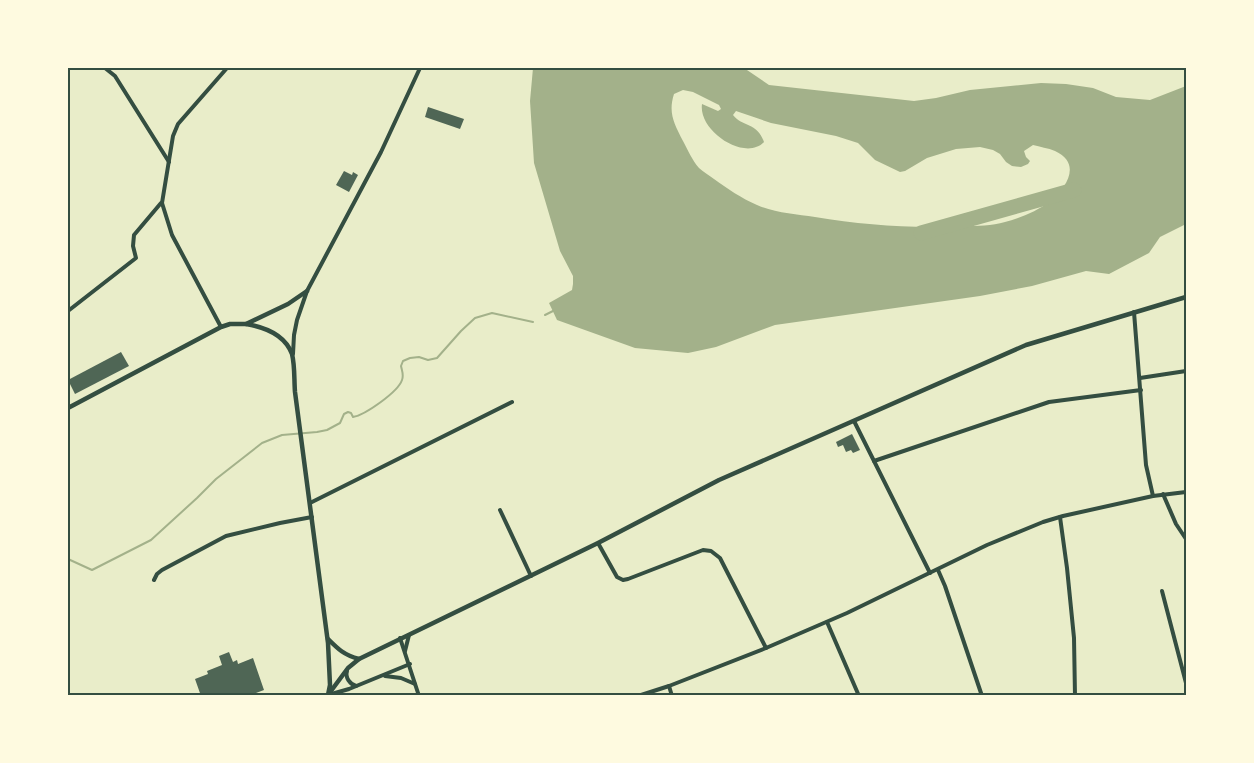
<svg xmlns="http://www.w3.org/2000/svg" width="1254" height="763" font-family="Montserrat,sans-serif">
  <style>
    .water { fill: #a3b18a; fill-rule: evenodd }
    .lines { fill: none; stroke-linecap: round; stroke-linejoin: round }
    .stream { stroke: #a3b18a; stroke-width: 2 }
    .river { stroke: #a3b18a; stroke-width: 15 }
    .building { fill: #4f6655 }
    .minor { stroke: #344e41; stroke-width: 4 }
    .tertiary { stroke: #344e41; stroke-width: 4.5 }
    .secondary { stroke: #344e41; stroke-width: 4.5 }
    .neatline { fill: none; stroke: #344e41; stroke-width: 2 }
  </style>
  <rect width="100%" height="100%" fill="#e9edc9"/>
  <!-- water -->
  <path class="water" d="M533 68H744L769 85 914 101 936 98 970 90 1041 83 1066 84 1093 88 1116 97 1150 100 1186 86V224L1160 237 1149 253 1109 274 1086 271 1032 286 980 296 775 325 716 347 688 353 635 348 557 320 549 303 572 290 573 284V276L560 251 534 163 530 101ZM683 90 693 92 719 105 721 109 718 111 702 104C698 131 745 162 764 142 757 122 742 127 733 115L736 111 771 123 836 136 858 143 875 160 900 172 905 171 927 158 956 149 980 147 993 150 1000 154 1006 162 1012 166 1021 167 1028 164 1030 161 1026 157 1024 151 1033 145C1040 147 1048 148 1055 151 1082 163 1067 188 1050 201 1038 211 1020 218 1005 222 992 226 977 226 964 226 914 229 864 225 815 217 796 214 775 213 757 205 741 198 728 189 714 179 709 175 703 172 699 168 692 160 688 150 683 141 674 123 668 113 674 94Z"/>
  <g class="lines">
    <!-- stream -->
    <g class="stream">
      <path d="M545 315 553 311"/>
      <path d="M68 559 92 570 151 540 197 498 216 479 262 443 282 435 317 432 327 430 340 423 344 414 348 412 351 413 353 417C365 415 398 392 402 380 404 375 402 371 401 366L403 361 410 358 419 357 428 360 437 358 461 331 475 318 492 313 533 322"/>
    </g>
    <!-- river -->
    <path class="river" d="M921 233 1074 190"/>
  </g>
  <!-- building -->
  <g class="building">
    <path d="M428 107 464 119 460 129 425 117Z"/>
    <path d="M344 171 352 175 353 172 358 175 349 192 336 185Z"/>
    <path d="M121 352 129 366 75 394 68 380Z"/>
    <path d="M852 434 860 450 853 453 851 450 846 452 843 445 838 447 836 442Z"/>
    <path d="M229 652 233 662 237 660 238 664 253 658 264 690 248 696H201L195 679 208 674 207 671 222 665 219 656Z"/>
  </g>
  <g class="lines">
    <!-- minor -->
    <g class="minor">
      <path d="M105 68 115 76 169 162"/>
      <path d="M68 311 136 258 133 246 134 235 161 203"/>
      <path d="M1134 312 1146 465 1153 496"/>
      <path d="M221 327 172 235 162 203 173 136 178 124 227 68"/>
      <path d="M293 354 294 335 297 320 307 291 381 152 420 68"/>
      <path d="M1140 378 1186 371"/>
      <path d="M854 421 930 573"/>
      <path d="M874 461 1049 402 1141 390"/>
      <path d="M1163 494 1176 524 1186 539"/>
      <path d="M310 503 512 402"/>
      <path d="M500 510 531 576"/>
      <path d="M1060 517 1067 568 1074 638 1075 696"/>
      <path d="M598 543 617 577 623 580 628 579 703 550 711 551 720 558 766 648"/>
      <path d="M938 570 945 586 982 696"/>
      <path d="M154 580 157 574 162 570 226 536 280 523 312 517"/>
      <path d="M1162 591 1186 683"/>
      <path d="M827 622 859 696"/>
      <path d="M400 638 419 696"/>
      <path d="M405 651 409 635"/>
      <path d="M347 671C345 678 350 684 356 686"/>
      <path d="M385 676 401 678 415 684"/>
      <path d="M669 686 672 696"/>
      <path d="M328 695 349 689 410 664"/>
      <path d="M638 696 669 686 766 648 847 613 987 545 1043 522 1063 516 1153 496 1186 492"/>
    </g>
    <!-- tertiary -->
    <g class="tertiary">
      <path d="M246 324C264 327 285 335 292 354 295 366 294 380 295 392L328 643 330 685 328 695"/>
      <path d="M68 408 221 327 230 324H246L288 304 307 291"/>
      <path d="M328 639C338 649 344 655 359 659"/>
    </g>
    <!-- secondary -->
    <path class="secondary" d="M325 696 328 695 348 668 359 659 598 543 719 480 1026 345 1186 297"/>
  </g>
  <!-- border -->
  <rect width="1254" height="763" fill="none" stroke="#fefae0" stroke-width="138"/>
  <rect x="69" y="69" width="1116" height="625" class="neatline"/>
</svg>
